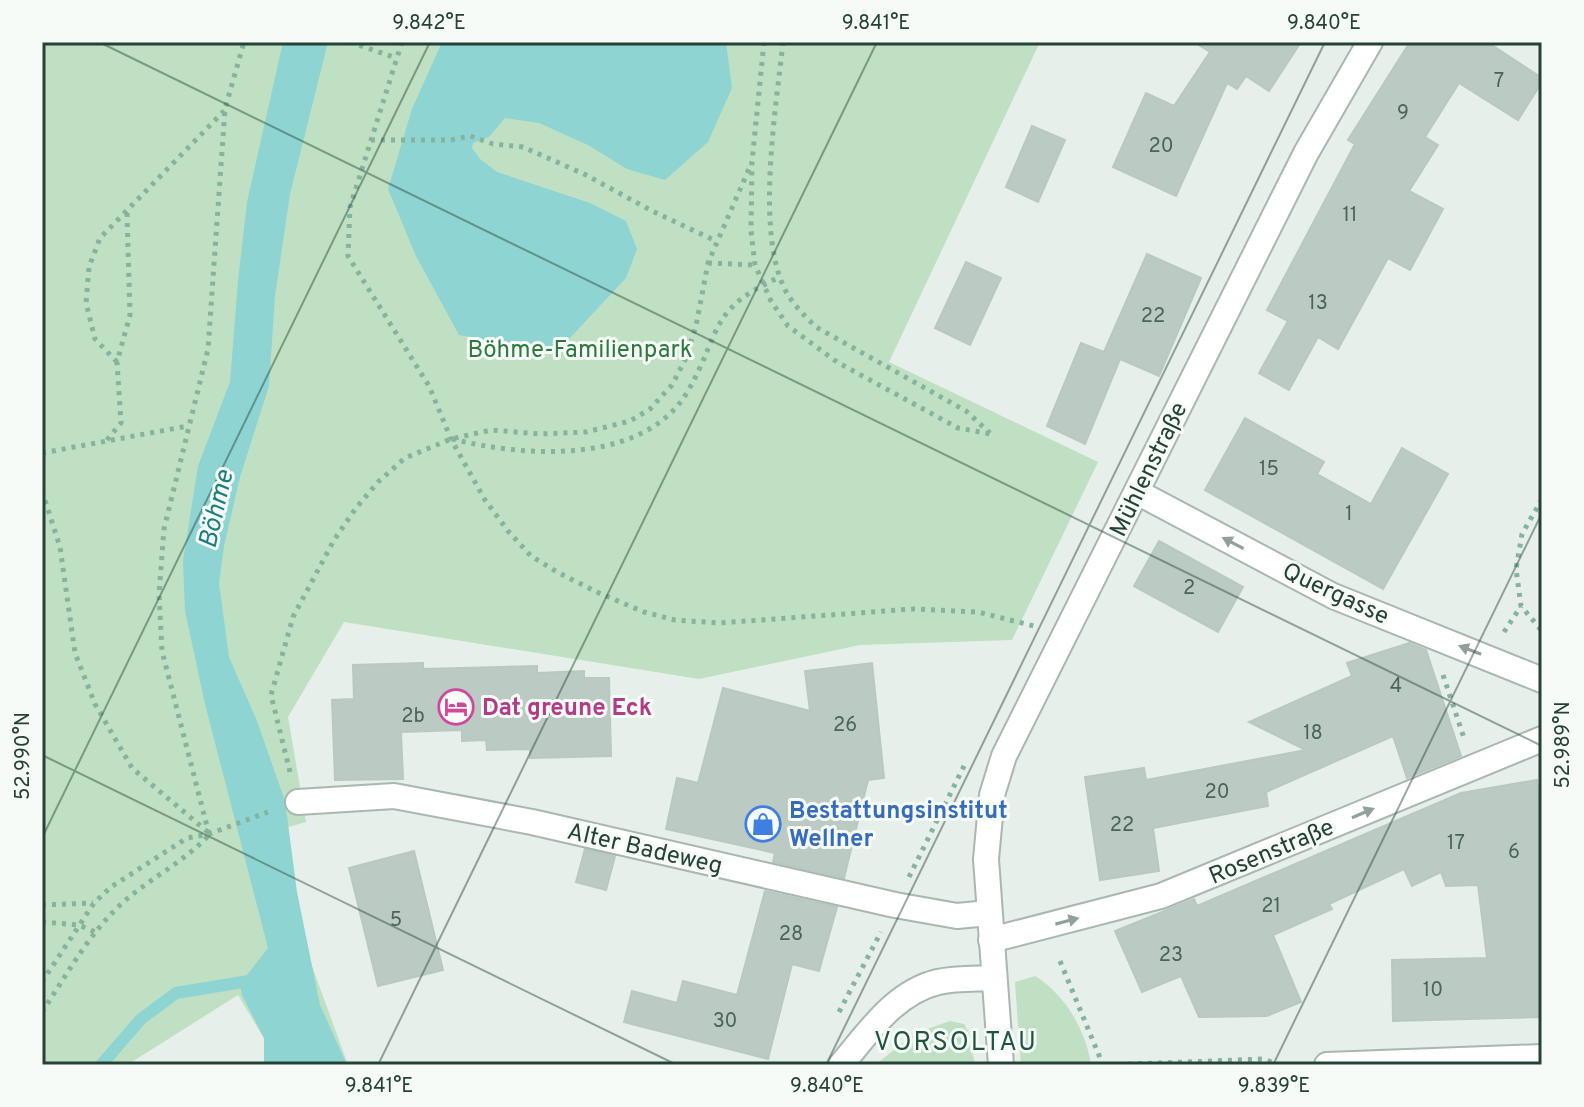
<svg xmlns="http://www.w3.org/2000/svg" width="1584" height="1107" font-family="Overpass,sans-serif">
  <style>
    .green { fill: #bfe0c2 }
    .water { fill: #8ed4d3 }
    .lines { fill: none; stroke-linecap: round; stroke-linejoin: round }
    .stream { stroke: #8ed4d3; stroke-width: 12 }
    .building { fill: #bbcac2; stroke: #b8c9bf; stroke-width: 2 }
    .service-casing { stroke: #a8b8af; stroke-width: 28 }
    .minor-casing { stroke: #a8b8af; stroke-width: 28 }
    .path { stroke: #86b39d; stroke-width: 5; stroke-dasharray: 4 6; stroke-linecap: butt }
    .service { stroke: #fff; stroke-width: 24 }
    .minor { stroke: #fff; stroke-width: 24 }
    .oneway { fill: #92a09a }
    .ticks { fill: none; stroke: #244235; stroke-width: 2; stroke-opacity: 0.45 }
    .labels { text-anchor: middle; stroke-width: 6; stroke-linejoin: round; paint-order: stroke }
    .number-label { font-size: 20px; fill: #4a6458 }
    .park-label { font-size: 24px; fill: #2d793e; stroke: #f7fbf8 }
    .street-label { font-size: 24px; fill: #244235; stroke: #f7fbf8 }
    .hotel-label { font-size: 24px; font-weight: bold; fill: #b23c85; stroke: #f7fbf8; text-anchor: start }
    .shop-label { font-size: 24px; font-weight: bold; fill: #366cbe; stroke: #f7fbf8; text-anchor: start }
    .water-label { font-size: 26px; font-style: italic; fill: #1c7f7f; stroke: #f7fbf8 }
    .neighbourhood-label { font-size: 26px; letter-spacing: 2px; fill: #1f543f; stroke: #f7fbf8 }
    .neatline { fill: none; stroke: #244235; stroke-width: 3 }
    .ticks-label { font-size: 20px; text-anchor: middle; fill: #244235 }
  </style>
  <rect width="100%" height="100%" fill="#e6efe9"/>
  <!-- green -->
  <g class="green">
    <path d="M42 42H1040L889 362 1098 462 1012 640 860 645 699 679 344 622 288 717 306 822 264 834 348 1065H280L238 995 127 1065H42Z"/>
    <path d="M1035 976C1065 994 1086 1031 1091 1065H1021L1015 982Z"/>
    <path d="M950 1021 964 1024 969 1033 975 1065H875L916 1033Z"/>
  </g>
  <!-- water -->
  <g class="water">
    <path d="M283 42H328L290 194 275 296 269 386 240 477 224 546 219 583 229 657 257 721 285 801 297 892 320 1005 347 1065H264V1038L242 995 240 984 268 948 205 704 185 611 183 561 198 466 230 382 238 281 247 202Z"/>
    <path d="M442 42H726L732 88 708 142 665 180 627 169 588 145 539 123 505 118 489 137 473 143 472 148 480 159 497 172 590 203 626 221 637 249 626 278 569 339 544 350H519L495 341 459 335 416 256 388 189 412 109Z"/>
  </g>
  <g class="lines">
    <!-- stream -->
    <path class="stream" d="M101 1065 141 1019 176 993 255 980"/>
  </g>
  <!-- building -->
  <g class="building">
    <path d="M1194 42H1301L1269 91 1246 76 1237 89 1227 83 1176 196 1113 167 1146 93 1174 106 1210 52Z"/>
    <path d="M1410 42H1487L1542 78V82L1518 120 1459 83 1425 137 1438 145 1409 191 1443 209 1410 270 1388 258 1338 349 1318 337 1289 390 1259 373 1288 321 1267 310 1355 144 1348 140Z"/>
    <path d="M1032 126 1065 140 1038 202 1006 187Z"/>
    <path d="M1147 254 1201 278 1159 376 1120 359 1085 444 1047 426 1081 343 1104 352Z"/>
    <path d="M966 262 1001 278 970 345 935 328Z"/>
    <path d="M1245 418 1324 462 1317 474 1371 504 1402 448 1448 474 1383 589 1205 490Z"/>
    <path d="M1159 541 1243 587 1218 632 1134 586Z"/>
    <path d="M1409 643 1426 650 1461 756 1407 778 1393 736 1266 792 1268 806 1153 828 1159 871 1100 880 1085 777 1144 768 1146 780 1306 750 1249 722 1352 676 1347 663Z"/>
    <path d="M423 663V669L537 666V673L584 671V678H609L611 756 530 758V749L487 750 486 740 462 741V730L401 732 403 779 335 780 332 700 354 699 353 665Z"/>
    <path d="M872 663 884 778 868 780 844 878 773 862 775 853 666 829 677 778 698 783 723 688 810 711 805 671Z"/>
    <path d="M1537 780 1542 817V1017L1393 1021 1392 960 1487 958 1478 885 1446 886 1441 872 1412 886 1404 869 1329 904 1332 909 1273 935 1301 1002 1267 1016 1199 1017 1181 976 1142 992 1115 931 1194 899 1197 906 1461 793Z"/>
    <path d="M585 849 615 856 606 890 576 882Z"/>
    <path d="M414 851 443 970 378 986 349 868Z"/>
    <path d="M765 891 837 907 819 971 792 964 768 1059 624 1022 632 991 677 1003 683 981 737 995Z"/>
  </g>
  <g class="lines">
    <defs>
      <path id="service" d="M298 802 394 796 532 822 895 905 957 916 989 913"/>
      <g id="minor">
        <path d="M1137 492 1333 596 1542 680"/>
        <path d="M991 940 1161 896 1542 739"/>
        <path d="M841 1065C868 1033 895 992 938 982 956 978 976 979 994 978"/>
        <path d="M1001 1065 986 859 992 795 1004 756 1306 153 1370 42"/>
        <path d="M1327 1065 1542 1057"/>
      </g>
    </defs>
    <!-- service casing -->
    <use href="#service" class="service-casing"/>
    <!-- minor casing -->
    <use href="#minor" class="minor-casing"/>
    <!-- path -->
    <g class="path">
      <path d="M350 42 396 58"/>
      <path d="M402 42 350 207 348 256 429 386 451 439 485 500 508 531 531 556 557 572 599 593 644 612 675 620 719 623 913 609 978 612 1034 626"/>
      <path d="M764 42 752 162 751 231 755 265 771 301 788 326 837 362 958 428 991 434"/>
      <path d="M783 42C776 108 757 222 782 283 789 301 803 314 816 327L966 411 990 433"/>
      <path d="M371 140H451L470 136 493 144 523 147 586 175 652 211 716 241"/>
      <path d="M708 263 755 265"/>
      <path d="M117 362 95 339 86 303 89 267 100 238 225 110"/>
      <path d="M452 439C524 457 644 466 688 391 722 331 708 309 780 277"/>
      <path d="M107 440 121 423 117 362 130 315 127 213"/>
      <path d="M42 453 188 426"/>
      <path d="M42 491 60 547 75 653 95 704 132 768 209 833"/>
      <path d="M1542 499 1522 534 1516 569 1521 606 1542 631"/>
      <path d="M1504 632 1521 606"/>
      <path d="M1443 675 1464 738"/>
      <path d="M290 772 271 695 293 617 334 540 356 508 378 482 405 458 451 439 491 430 540 434 586 432 630 421 650 409 672 385 685 360 696 326 708 263 752 162"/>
      <path d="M209 834 162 651 159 594 164 529 208 349 225 109 244 42"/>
      <path d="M909 877 965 764"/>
      <path d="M42 905 93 903"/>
      <path d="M42 922 79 925 95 932"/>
      <path d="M1060 961 1103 1065"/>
      <path d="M42 982 94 903 111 887 187 838 209 834 268 812"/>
      <path d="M42 1012C66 976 87 937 118 907 146 880 182 864 209 835"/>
      <path d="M839 1012 881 932"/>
      <path d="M1108 1065 1264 1059 1278 1065"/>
    </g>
    <!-- service -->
    <use href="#service" class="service"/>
    <!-- minor -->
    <use href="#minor" class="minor"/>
  </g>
  <!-- one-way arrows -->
  <defs><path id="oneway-solid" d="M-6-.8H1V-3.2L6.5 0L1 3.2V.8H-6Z" transform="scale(2)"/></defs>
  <g class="oneway">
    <use href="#oneway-solid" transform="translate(1233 543) rotate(-152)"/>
    <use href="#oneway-solid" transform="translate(1470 650) rotate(-159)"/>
    <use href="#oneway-solid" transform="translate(1363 813) rotate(-23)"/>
    <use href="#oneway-solid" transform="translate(1067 921) rotate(-15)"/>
  </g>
  <!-- ticks -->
  <path class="ticks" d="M99 42 1542 746M42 755 677 1065M42 838 430 42M378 1065 877 42M826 1065 1325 42M1273 1065 1542 513"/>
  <!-- icons -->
  <defs>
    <symbol id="hotel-ring" viewBox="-11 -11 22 22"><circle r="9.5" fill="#f7fbf8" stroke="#d1479c" stroke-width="1.5"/><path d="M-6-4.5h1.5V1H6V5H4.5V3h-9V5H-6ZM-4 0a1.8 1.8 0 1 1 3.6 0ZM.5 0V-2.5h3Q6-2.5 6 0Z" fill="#d1479c"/></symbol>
    <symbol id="shop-ring" viewBox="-11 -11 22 22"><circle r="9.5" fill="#f7fbf8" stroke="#3f7fe0" stroke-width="1.5"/><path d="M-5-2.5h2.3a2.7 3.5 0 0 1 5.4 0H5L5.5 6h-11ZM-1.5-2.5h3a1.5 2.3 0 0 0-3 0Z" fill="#3f7fe0"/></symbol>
  </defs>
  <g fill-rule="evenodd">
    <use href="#hotel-ring" x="436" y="687" width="40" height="40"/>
    <use href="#shop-ring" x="743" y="804" width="40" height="40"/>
  </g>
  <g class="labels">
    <!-- number labels -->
    <g class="number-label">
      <text x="1499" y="87">7</text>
      <text x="1403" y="119">9</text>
      <text x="1161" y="152">20</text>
      <text x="1350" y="221">11</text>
      <text x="1318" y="309">13</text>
      <text x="1153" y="322">22</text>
      <text x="1269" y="475">15</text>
      <text x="1349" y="520">1</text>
      <text x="1189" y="594">2</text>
      <text x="1396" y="692">4</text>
      <text x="413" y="722">2b</text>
      <text x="845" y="731">26</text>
      <text x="1313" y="739">18</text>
      <text x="1217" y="798">20</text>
      <text x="1122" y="831">22</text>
      <text x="1456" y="849">17</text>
      <text x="1514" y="858">6</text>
      <text x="1271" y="912">21</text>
      <text x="396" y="926">5</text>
      <text x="791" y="940">28</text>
      <text x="1171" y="961">23</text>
      <text x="1433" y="996">10</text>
      <text x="725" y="1027">30</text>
    </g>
    <!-- park labels -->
    <g class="park-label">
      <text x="580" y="357">Böhme-Familienpark</text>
    </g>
    <!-- street labels -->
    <g class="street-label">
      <text transform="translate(1148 469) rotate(-64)" y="8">Mühlenstraße</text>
      <text transform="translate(1336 593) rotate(25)" y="8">Quergasse</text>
      <text transform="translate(645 848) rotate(13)" y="8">Alter Badeweg</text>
      <text transform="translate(1271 851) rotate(-23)" y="8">Rosenstraße</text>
    </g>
    <!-- hotel labels -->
    <g class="hotel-label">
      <text x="482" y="715">Dat greune Eck</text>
    </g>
    <!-- shop labels -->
    <g class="shop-label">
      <text x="789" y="818">Bestattungsinstitut<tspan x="789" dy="28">Wellner</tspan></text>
    </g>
    <!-- water labels -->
    <g class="water-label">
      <text transform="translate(215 509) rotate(-77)" y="9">Böhme</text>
    </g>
    <!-- neighbourhood labels -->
    <g class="neighbourhood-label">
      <text x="956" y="1050">VORSOLTAU</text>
    </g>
  </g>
  <!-- border -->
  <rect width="1584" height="1107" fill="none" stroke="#f7fbf8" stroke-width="88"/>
  <rect x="44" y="44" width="1496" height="1019" class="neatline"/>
  <g class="ticks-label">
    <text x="429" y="29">9.842°E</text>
    <text x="876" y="29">9.841°E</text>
    <text x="1324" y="29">9.840°E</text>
    <text transform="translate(1562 745) rotate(-90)" y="7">52.989°N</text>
    <text transform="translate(22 756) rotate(-90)" y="7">52.990°N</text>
    <text x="379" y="1092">9.841°E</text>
    <text x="827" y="1092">9.840°E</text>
    <text x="1274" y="1092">9.839°E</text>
  </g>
</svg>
